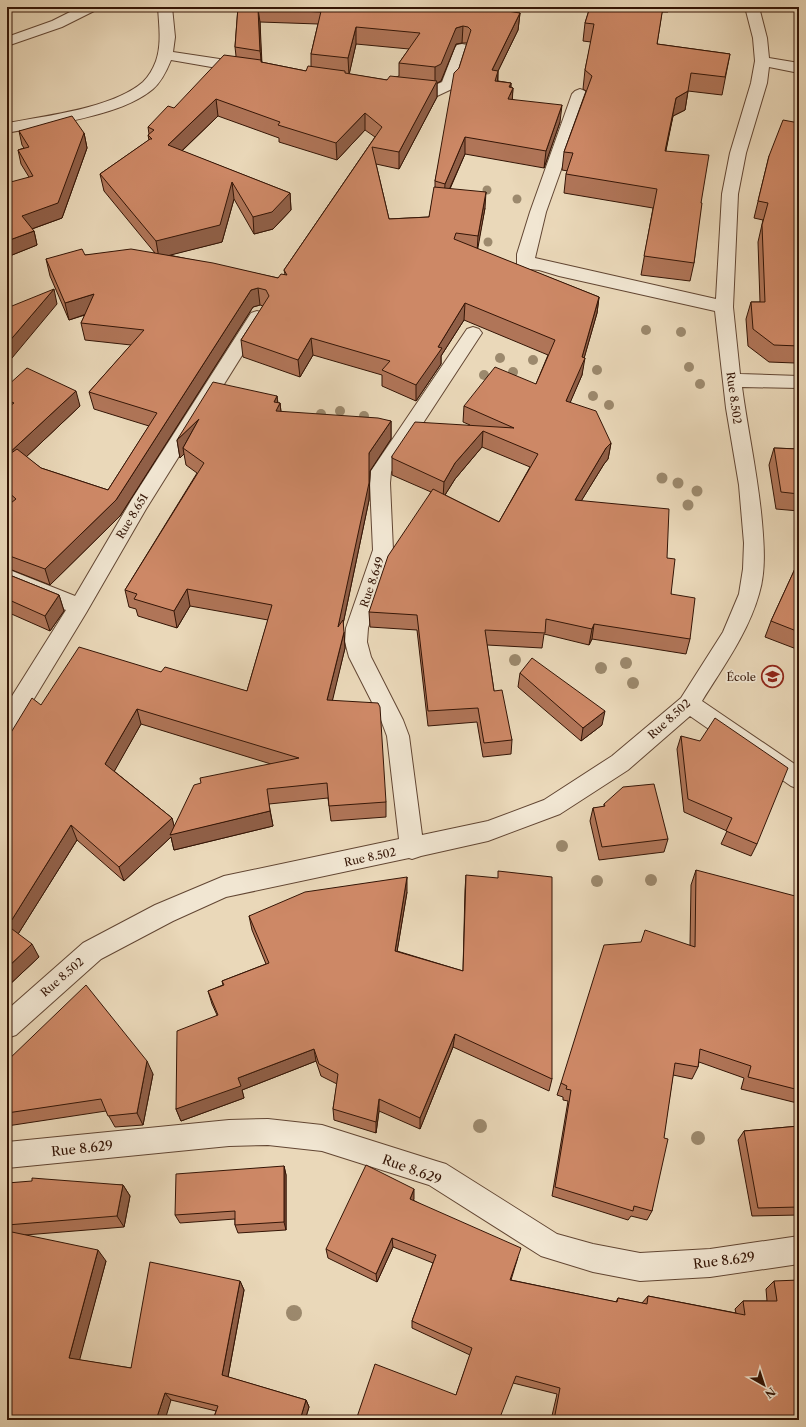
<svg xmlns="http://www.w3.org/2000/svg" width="806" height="1427" font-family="'Libre Caslon Text',serif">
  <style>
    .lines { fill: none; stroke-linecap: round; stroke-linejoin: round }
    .minor-casing { stroke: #624633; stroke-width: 2 }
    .minor { fill: #f1e6d2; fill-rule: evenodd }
    .tree { fill: #9c896d }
    .wall { fill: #b07558; stroke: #341506; fill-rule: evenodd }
    .shaded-wall { fill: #905f47; stroke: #341506 }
    .building { fill: #cd8866; stroke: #341506 }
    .labels { text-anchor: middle; stroke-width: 3.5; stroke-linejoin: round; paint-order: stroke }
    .street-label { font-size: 11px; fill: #341506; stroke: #f1e6d2 }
    .poi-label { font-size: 11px; fill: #341506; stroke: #f1e6d2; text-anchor: end }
    .near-street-label { font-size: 13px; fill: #341506; stroke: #f1e6d2 }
  </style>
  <rect width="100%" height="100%" fill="#ead8b9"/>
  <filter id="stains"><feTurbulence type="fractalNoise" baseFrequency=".005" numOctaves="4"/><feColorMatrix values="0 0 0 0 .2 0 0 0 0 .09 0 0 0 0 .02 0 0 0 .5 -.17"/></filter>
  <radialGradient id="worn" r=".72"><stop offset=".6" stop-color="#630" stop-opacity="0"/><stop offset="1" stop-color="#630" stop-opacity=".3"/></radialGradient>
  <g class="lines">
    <defs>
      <g id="minor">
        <path d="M80 7H98L96 10 62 27 7 46V37L52 21Z"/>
        <path d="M158 7H172L175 37 173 52 246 63 251 65 254 68 251 71 246 73 171 60C167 70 161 82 153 89 120 117 49 124 7 133V123C46 116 113 108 143 82 149 76 153 69 156 61 162 44 159 25 158 7Z"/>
        <path d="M745 7H759L767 38 769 58 799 63V73L769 67 767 83 746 153 738 194 733 307 740 374 799 376V388L742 387C748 432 758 476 762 522 764 545 766 571 759 594 748 633 723 667 702 701L799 767V789L791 786 690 716 628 770 560 814 488 841 421 856 412 859 409 858 226 897 173 921 101 959 16 1035 7 1038V1010L83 943 155 905 224 876 399 839 387 736 381 720 349 657 345 642 346 628 373 550 370 483 371 471 467 329 473 327 479 329 482 333 391 472 390 483 393 550 368 628 367 642 371 657 403 720 409 736 422 835 488 821 544 800 612 756 681 698 723 632 739 594 743 569 744 543 739 485 726 408 715 311 559 276 539 270 520 268 517 264V254L530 212 572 94 575 91 580 89 585 91 588 94 546 212 535 258 716 299 722 194 730 153 751 83 755 61 753 38Z"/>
        <path d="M462 44 467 45 469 48 454 88 437 96 402 91 399 88 402 85C416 81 429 89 442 82L455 48 457 45Z"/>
        <path d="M257 311 263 313 266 317 146 509 86 613 15 730 7 732V704L66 610 7 586V569L75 596 132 499 251 313Z"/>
        <path d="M268 1119 322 1125 436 1161 446 1164 557 1234 593 1244 640 1253 710 1249 799 1236V1264L710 1277 640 1281 593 1272 541 1256 429 1185 322 1151 268 1145 229 1146 7 1168V1142L229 1120Z"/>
      </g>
    </defs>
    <!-- minor casing -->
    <use href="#minor" class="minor-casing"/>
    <!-- minor -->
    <use href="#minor" class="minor"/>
  </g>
  <!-- trees -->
  <g class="tree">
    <circle cx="487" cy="190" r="4.5"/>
    <circle cx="517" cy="199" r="4.5"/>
    <circle cx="488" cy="242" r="4.5"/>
    <circle cx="646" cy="330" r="5"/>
    <circle cx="681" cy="332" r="5"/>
    <circle cx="500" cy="358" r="5"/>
    <circle cx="533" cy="360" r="5"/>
    <circle cx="689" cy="367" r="5"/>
    <circle cx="597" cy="370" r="5"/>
    <circle cx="513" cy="372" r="5"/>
    <circle cx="484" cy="375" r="5"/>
    <circle cx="700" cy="384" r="5"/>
    <circle cx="593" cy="396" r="5"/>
    <circle cx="609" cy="405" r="5"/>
    <circle cx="340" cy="411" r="5"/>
    <circle cx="321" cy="414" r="5"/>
    <circle cx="364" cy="416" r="5"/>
    <circle cx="662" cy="478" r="5.5"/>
    <circle cx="678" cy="483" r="5.5"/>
    <circle cx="697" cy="491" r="5.5"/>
    <circle cx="688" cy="505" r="5.5"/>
    <circle cx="515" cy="660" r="6"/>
    <circle cx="626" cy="663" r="6"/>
    <circle cx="601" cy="668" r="6"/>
    <circle cx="633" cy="683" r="6"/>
    <circle cx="562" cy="846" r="6"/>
    <circle cx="651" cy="880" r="6"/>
    <circle cx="597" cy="881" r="6"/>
    <circle cx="480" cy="1126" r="7"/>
    <circle cx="698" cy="1138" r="7"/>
    <circle cx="294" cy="1313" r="8"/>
  </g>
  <!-- wall -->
  <g class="wall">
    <path d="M238 7H322V9V7H483L520 13 518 30 498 71V81L511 83V87L513 88 512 99 560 122 544 168 465 154 450 189 485 208 477 249 599 297 597 313 584 358 582 375 570 402 611 443 608 459 604 464 581 501 667 558 671 594 690 639 686 654 592 639 589 645 544 634 542 648 487 645 494 691 512 740 511 754 483 757 477 722 428 726 417 630 370 627 369 612 431 492 392 475V456L470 425 463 422 464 406 536 384 548 355 464 320 441 356V364L416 401 382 386V375L313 355 300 377 243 357 241 340 263 306 260 305 253 307 120 516 50 585 7 568V506L9 505 7 503V386L80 406 26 457 41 468 108 490 149 426 94 409 89 392 131 345 85 340 81 323 85 315 69 320 50 276 46 259 85 255 155 253 104 191 100 174 149 140 148 135 149 134 148 127 174 108 236 56 235 47ZM260 22 318 24 311 54V67L306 71 261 62ZM462 43H467L459 68 435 181V188L429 217 389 219 376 164 399 169 437 97V83L441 81 456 44ZM356 44 409 49 399 63V76L387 80 349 74ZM218 116 279 138V142L337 160 365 130 375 137 284 270 285 274 278 278 169 255 222 242 234 199 254 234 273 229 291 210 290 193 182 151ZM482 447 530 467 499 522 445 495 455 479Z"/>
    <path d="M590 7H670L668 12H662L657 44 730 54 722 95 688 91 685 110 673 116 665 151 701 203 694 263 690 281 641 275 653 208 564 193 566 174 568 171 562 170 564 152 586 91 583 89 585 70 591 42 583 41 585 23Z"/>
    <path d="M774 7H799V10Z"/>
    <path d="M799 123V359H796L795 363 769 362 748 346 746 319 751 302H760L758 242 763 220 754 218 769 156Z"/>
    <path d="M19 131 84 133 87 148 62 218 32 229 34 231 37 245 7 257 29 177 21 164 18 150 24 148 22 145Z"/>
    <path d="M277 396 278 403H280L281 412 391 421V439L370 471 369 500 343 624 345 648 332 700 386 802V817L331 821 328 798 269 804 273 826 174 850 171 837 124 881 77 840 18 934 39 957 7 987V739L41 705 161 672 247 691 268 620 190 606 177 628 138 616 136 609 129 607 125 590 197 473 186 465 184 454 180 458 177 440ZM141 724 271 764 174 827 172 818 114 771Z"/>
    <path d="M774 448 799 449V511L776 509 769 465Z"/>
    <path d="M799 560V650L765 637 771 621Z"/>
    <path d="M7 574 59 595 64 611 50 631 7 612Z"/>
    <path d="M520 673 602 725 581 741 518 687Z"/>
    <path d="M681 736 757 844 751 856 721 844 727 831 684 812 677 749Z"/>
    <path d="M604 804 668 839 664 852 599 860 590 821 593 808 604 807Z"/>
    <path d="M696 870 797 1047 799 1059V1100L797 1103 741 1089 744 1078 699 1062 698 1067 692 1079 673 1075 652 1211 647 1220 631 1216 628 1220 552 1196 568 1101 563 1100V1097L557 1095 561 1083 690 945 691 885Z"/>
    <path d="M466 875 552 1079 549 1091 453 1047 420 1129 379 1111 376 1133 334 1120 333 1109 337 1084 321 1076 316 1061 242 1090 244 1098 181 1121 176 1109 217 1015 212 1004 208 991 223 985 222 981 266 964 252 930 249 916 407 892 397 951 463 971 465 890Z"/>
    <path d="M7 1061 153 1074 143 1125 115 1127 106 1111 7 1126Z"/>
    <path d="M799 1126V1215L752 1216 738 1140 744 1131Z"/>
    <path d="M284 1166 286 1175V1230L238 1233 235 1225V1219L180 1223 175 1215Z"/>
    <path d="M7 1183 123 1185 130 1196 124 1227 25 1235 106 1261 79 1360 131 1368 240 1281 244 1290 228 1377 306 1400 309 1407 305 1420H213L216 1411 171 1400 7 1420Z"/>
    <path d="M414 1199 413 1200 518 1257 511 1280 616 1302 618 1298 642 1303 648 1296 736 1313 735 1309 743 1301H767L766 1289 774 1281 799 1420H551L557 1394 513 1383 456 1395 470 1355 412 1328V1321L433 1263 393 1247 377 1282 328 1258 326 1249Z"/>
  </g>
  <!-- shaded-wall -->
  <g class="shaded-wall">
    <path d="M258 9 260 22 262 64 260 51Z"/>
    <path d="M520 13 518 30 498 71 497 88 492 70Z"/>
    <path d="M463 26 462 43 456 44 441 81 437 83V97L399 169V152L435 84V67L456 28Z"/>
    <path d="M356 27V44L349 75 348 58Z"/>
    <path d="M511 83 510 95 513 88 512 105 507 116 509 87Z"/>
    <path d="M688 91 685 110 673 116 662 170 676 98Z"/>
    <path d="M216 99 218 116 170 162 168 145Z"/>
    <path d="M562 105 560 122 544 168 546 151Z"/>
    <path d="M365 113V130L337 160 336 143Z"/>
    <path d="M84 133 87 148 62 218 26 231 22 216Z"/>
    <path d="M465 137V154L444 201 445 184Z"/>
    <path d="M232 182 234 199 222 242 159 258 156 241Z"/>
    <path d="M486 192 485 208 477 253 478 236Z"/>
    <path d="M290 193 291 210 273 229 254 234 253 217Z"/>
    <path d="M34 231 37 245 7 257V241Z"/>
    <path d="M258 288 260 305 253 307 120 516 50 585 45 569 116 500 251 290Z"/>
    <path d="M54 289 57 304 7 364V344Z"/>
    <path d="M94 294 98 310 69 320 65 303Z"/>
    <path d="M599 297 597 313 583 362 585 358 582 375 564 417 566 401 582 357Z"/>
    <path d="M465 303 464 320 441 356V364L416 401V385L438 347Z"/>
    <path d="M311 338 313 355 300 377 298 360Z"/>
    <path d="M76 391 80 406 7 475V455Z"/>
    <path d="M277 396 278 407 280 403 282 421 277 418 274 402Z"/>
    <path d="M199 419 183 448 184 454 180 458 177 440Z"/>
    <path d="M391 421V439L370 471 369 500 339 643 338 627 369 453Z"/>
    <path d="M483 431 482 447 455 479 443 498 444 482 455 463Z"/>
    <path d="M611 443 608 459 604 464 572 516 575 500 606 448Z"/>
    <path d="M187 589 190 606 177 628 174 611Z"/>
    <path d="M59 595 64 611 50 631 45 616Z"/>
    <path d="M594 624 592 639 589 645 592 629Z"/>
    <path d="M344 632 345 648 329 715 327 700Z"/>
    <path d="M137 709 141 724 110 779 105 764Z"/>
    <path d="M605 711 602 725 581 741 583 728Z"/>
    <path d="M270 811 273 826 174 850 171 837 124 881 119 867 172 818 176 833Z"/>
    <path d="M71 825 77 840 15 939 8 926Z"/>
    <path d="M407 877V892L395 964V951Z"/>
    <path d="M32 944 39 957 7 987V968Z"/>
    <path d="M455 1034 453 1047 420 1129V1118Z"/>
    <path d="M799 1036V1046L787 1049 795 1037Z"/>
    <path d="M314 1049 316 1061 242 1090 244 1098 181 1121 176 1109 238 1078Z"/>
    <path d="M147 1061 153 1074 143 1125 137 1113Z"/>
    <path d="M379 1099V1111L376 1133V1122Z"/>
    <path d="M284 1166 286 1175V1230L284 1222Z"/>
    <path d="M123 1185 130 1196 124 1227 117 1216Z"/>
    <path d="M414 1189V1199L410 1209V1199Z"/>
    <path d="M392 1238 393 1247 377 1282 376 1274Z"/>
    <path d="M98 1250 106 1261 78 1366 69 1358Z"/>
    <path d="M240 1281 244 1290 227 1382 222 1375Z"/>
    <path d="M165 1393 171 1400 165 1420H156Z"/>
    <path d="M306 1400 309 1407 305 1420H300Z"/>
  </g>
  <!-- building -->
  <g class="building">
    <path d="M238 7H321V12L258 9 260 51 235 47Z"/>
    <path d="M322 7H481L520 13 492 70 498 71 495 81 511 83 509 87 513 88 508 99 562 105 546 151 465 137 445 184 435 181 454 73 459 68 471 30 468 27 463 26 456 28 441 64 435 67 399 63 420 33 356 27 348 58 311 54Z"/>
    <path d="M590 7H663L657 44 730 54 725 77 691 73 688 91 676 98 665 151 709 155 701 203H702L694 263 644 256 657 189 566 174 573 153 564 152 592 76 585 70 594 24 585 23Z"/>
    <path d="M224 55 261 60V62L306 71 308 66 345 71V73L387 80 390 76 437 81 399 152 372 147 389 219 429 217 434 187 486 192 478 236 456 233 454 239 599 297 582 357 585 358 566 401 596 411 611 443 606 448 575 500 669 509 667 558 675 559 671 594 695 598 690 639 594 624 592 629 546 619 545 633 485 630 494 691 502 690 512 740 484 743 478 708 428 711 417 615 369 612 388 556 433 489 499 522 538 454 483 431 455 463 444 482 392 458V456L415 422 514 428 464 406 495 367 536 384 555 340 465 303 438 347 442 348 416 385 382 370 390 361 311 338 298 360 241 340 269 296 266 290 258 288 251 290 116 500 45 569 7 555V536L10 533 7 531V506L16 499 7 491V456L17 449 41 468 108 490 157 413 89 392 144 330 81 323 94 294 65 303 46 259 82 249 85 255 131 249 213 263 278 278 281 274 287 275 284 270 382 127 365 113 336 143 278 125 280 122 216 99 168 145 290 193 272 212 253 217 232 182 220 225 156 241 100 174 150 139H152L148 135 154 130 148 127 168 106 174 108Z"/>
    <path d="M72 116 84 133 58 203 22 216 34 231 7 241V183L33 176 18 150 29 147 19 131Z"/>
    <path d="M783 120 799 123V346L774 345 753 329 751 302H765L762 225 768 203 758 201 769 156Z"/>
    <path d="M54 289 7 344V308Z"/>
    <path d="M27 368 76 391 7 455V408L14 403 7 400V386Z"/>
    <path d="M213 382 277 396 274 402 280 403 276 411 378 418 391 421 369 453V483L338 627 343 620 344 632 327 700 378 703 380 707 386 802 329 806 327 783 267 789 270 811 170 835 194 785 201 783 200 778 299 758 137 709 105 764 172 818 119 867 71 825 8 926 32 944 7 968V739L32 698 41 705 79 647 161 672 165 667 247 691 272 605 187 589 174 611 134 599 137 594 125 590 204 463 183 448 199 419 177 440Z"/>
    <path d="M774 448 799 449V494L781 492Z"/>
    <path d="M799 560V632L771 621Z"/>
    <path d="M7 574 59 595 45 616 7 599Z"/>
    <path d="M532 658 605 711 583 728 520 673Z"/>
    <path d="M715 718 788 768 757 844 726 831 732 818 688 799 681 736 700 741Z"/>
    <path d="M654 784 668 839 602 847 593 808 605 806 604 804 623 787Z"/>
    <path d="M696 870 799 897V1036L795 1037 799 1059V1090L748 1077 751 1066 700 1049 698 1067 675 1063 664 1138 668 1139 652 1211 634 1206 633 1211 555 1187 571 1090 566 1089 567 1086 561 1083 604 945 641 942 645 930 695 947Z"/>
    <path d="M498 871 552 877V1079L455 1034 420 1118 379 1099 376 1122 333 1109 338 1074 319 1064 314 1049 238 1078 241 1086 176 1109 177 1031 218 1015 208 991 224 985 222 981 269 963 249 916 305 892 407 877 395 951 463 971 466 875 498 878Z"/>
    <path d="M86 985 147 1061 137 1113 108 1116 101 1099 7 1113V1061Z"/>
    <path d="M799 1126V1207L758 1208 744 1131Z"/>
    <path d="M366 1165 414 1189 410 1199 521 1248 510 1280 617 1302 618 1298 647 1304 648 1296 745 1315 743 1301H777L774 1281 799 1280V1420H554L560 1388 516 1376 499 1420H356L375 1364 456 1395 472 1348 412 1321 436 1255 392 1238 376 1274 326 1249Z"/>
    <path d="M284 1166V1222L235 1225V1211L175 1215 176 1174Z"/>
    <path d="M32 1178 123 1185 117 1216 7 1225V1183L32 1181Z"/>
    <path d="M7 1231 98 1250 69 1358 131 1368 150 1262 240 1281 222 1375 306 1400 300 1420H213L218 1406 165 1393 156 1420H7Z"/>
  </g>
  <!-- icons -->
  <defs>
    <symbol id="school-ring" viewBox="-11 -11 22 22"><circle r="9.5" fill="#f1e6d2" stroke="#8f2418" stroke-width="1.5"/><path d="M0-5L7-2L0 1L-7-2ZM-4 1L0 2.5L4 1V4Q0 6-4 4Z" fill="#8f2418"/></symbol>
  </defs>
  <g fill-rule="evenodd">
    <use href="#school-ring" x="760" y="664" width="25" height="25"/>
  </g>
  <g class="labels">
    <!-- street labels -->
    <g class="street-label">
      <text transform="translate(734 398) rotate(82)" y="4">Rue 8.502</text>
      <text transform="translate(132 516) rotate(-59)" y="4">Rue 8.651</text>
      <text transform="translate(372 582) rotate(-71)" y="4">Rue 8.649</text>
      <text transform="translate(669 719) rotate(-42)" y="4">Rue 8.502</text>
      <text transform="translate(370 857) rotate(-12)" y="4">Rue 8.502</text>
      <text transform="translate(62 977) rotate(-41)" y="4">Rue 8.502</text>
    </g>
    <!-- poi labels -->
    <g class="poi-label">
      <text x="756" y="681">École</text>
    </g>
    <!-- near-street labels -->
    <g class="near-street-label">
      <text transform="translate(82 1148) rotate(-6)" y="5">Rue 8.629</text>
      <text transform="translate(412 1169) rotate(20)" y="5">Rue 8.629</text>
      <text transform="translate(724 1260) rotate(-7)" y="5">Rue 8.629</text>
    </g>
  </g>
  <!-- margin -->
  <rect width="806" height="1427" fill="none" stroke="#ead8b9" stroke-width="24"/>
  <rect x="8" y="8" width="790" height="1411" fill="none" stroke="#341506" stroke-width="2"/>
  <rect x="12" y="12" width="782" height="1403" fill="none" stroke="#341506"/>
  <!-- north arrow -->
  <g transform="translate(764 1385) rotate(141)" stroke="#f1e6d2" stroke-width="3" paint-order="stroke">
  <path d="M0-3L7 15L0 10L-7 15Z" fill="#341506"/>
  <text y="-6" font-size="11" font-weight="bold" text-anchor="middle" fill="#341506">N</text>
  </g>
  <rect width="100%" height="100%" filter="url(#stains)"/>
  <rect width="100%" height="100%" fill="url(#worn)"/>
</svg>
